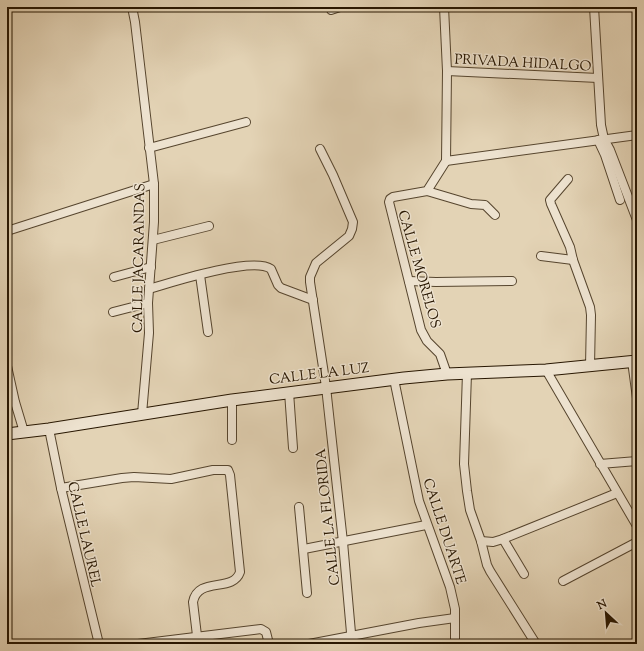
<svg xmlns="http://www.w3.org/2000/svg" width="644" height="651" font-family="'Sorts Mill Goudy',serif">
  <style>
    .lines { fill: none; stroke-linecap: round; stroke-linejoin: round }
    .street-casing { stroke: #56452e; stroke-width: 10 }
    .secondary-casing { stroke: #271601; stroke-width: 13 }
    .street { stroke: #ede2cf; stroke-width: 8 }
    .secondary { stroke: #ede2cf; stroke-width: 11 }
    .labels { text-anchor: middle; stroke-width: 3; stroke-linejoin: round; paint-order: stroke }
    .street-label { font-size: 14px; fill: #271601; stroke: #ede2cf }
  </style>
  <rect width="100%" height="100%" fill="#e3d3b5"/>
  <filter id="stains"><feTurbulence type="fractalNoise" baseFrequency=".005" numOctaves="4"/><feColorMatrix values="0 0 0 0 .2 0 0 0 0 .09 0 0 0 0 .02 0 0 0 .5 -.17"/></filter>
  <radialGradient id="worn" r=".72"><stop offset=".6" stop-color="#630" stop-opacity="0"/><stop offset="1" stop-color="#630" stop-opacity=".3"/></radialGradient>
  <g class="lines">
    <defs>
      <g id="street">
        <path d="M132 7 135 22 154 184V222L148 303 149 333 142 414"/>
        <path d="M444 7 447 71 446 161"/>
        <path d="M594 7 601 125 604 139 610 150 637 220"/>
        <path d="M331 10 340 7"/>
        <path d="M447 71 598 78"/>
        <path d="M598 140 605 155 620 200"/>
        <path d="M149 148 246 122"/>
        <path d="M320 149 333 175 353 222 352 229 349 236 316 263 310 277V282L326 387 343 542 352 644"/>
        <path d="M446 161 427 191 393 197 390 199 389 202 421 330 427 341 440 354 447 374"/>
        <path d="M446 161 637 135"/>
        <path d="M568 179 550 200 551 204 570 247 573 260 590 307 591 315 590 366"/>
        <path d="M427 191 471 204 485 205 495 215"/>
        <path d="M7 231 154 184"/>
        <path d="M153 240 209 226"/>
        <path d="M541 256 573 260"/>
        <path d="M200 275 208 332"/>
        <path d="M114 277 151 267"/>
        <path d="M409 281 436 282 512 281"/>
        <path d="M149 289C172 282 253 256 271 269L278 285 281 288 313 300"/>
        <path d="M113 312 148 303"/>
        <path d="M632 361 637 398"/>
        <path d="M7 366 15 402 24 432"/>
        <path d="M546 370 637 526"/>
        <path d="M467 373 464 464 467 491 470 510 481 541 487 565 490 571 536 644"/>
        <path d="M394 379 419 501 450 587 455 609V644"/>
        <path d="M289 392 293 448"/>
        <path d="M49 429 61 488 99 644"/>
        <path d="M232 440V400"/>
        <path d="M600 464 637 461"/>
        <path d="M61 488 122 478 134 477 171 479 213 470H228L230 475 240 572C233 593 198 576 193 602L198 644"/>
        <path d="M299 507 307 593"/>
        <path d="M503 539 524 574"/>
        <path d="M481 541 493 542 503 539 617 493"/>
        <path d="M304 549 426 525"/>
        <path d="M563 581 637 542"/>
        <path d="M138 644 261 629 266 632 269 644"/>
        <path d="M309 644 419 623 455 618"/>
      </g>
      <path id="secondary" d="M7 434 49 429 232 400 404 378 447 374 546 370 637 361"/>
    </defs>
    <!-- street casing -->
    <use href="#street" class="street-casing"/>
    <!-- secondary casing -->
    <use href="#secondary" class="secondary-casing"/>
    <!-- street -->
    <use href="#street" class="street"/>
    <!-- secondary -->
    <use href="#secondary" class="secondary"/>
  </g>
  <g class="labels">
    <!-- street labels -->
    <g class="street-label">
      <text transform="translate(523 62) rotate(3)" y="5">PRIVADA HIDALGO</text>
      <text transform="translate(138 258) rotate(-89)" y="5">CALLE JACARANDAS</text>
      <text transform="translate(420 269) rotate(74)" y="5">CALLE MORELOS</text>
      <text transform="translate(319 373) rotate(-7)" y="5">CALLE LA LUZ</text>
      <text transform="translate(327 517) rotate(-96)" y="5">CALLE LA FLORIDA</text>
      <text transform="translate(445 531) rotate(72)" y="5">CALLE DUARTE</text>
      <text transform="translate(85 534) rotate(77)" y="5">CALLE LAUREL</text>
    </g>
  </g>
  <!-- margin -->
  <rect width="644" height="651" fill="none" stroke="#e3d3b5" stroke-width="24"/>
  <rect x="8" y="8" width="628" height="635" fill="none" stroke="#271601" stroke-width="2"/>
  <rect x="12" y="12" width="620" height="627" fill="none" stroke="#271601"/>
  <!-- north arrow -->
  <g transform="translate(606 613) rotate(334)" stroke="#ede2cf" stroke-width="3" paint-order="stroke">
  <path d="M0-3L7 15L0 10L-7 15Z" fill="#271601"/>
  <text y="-6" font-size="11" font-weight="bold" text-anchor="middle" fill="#271601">N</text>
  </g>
  <rect width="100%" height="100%" filter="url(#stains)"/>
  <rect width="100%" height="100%" fill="url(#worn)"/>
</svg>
